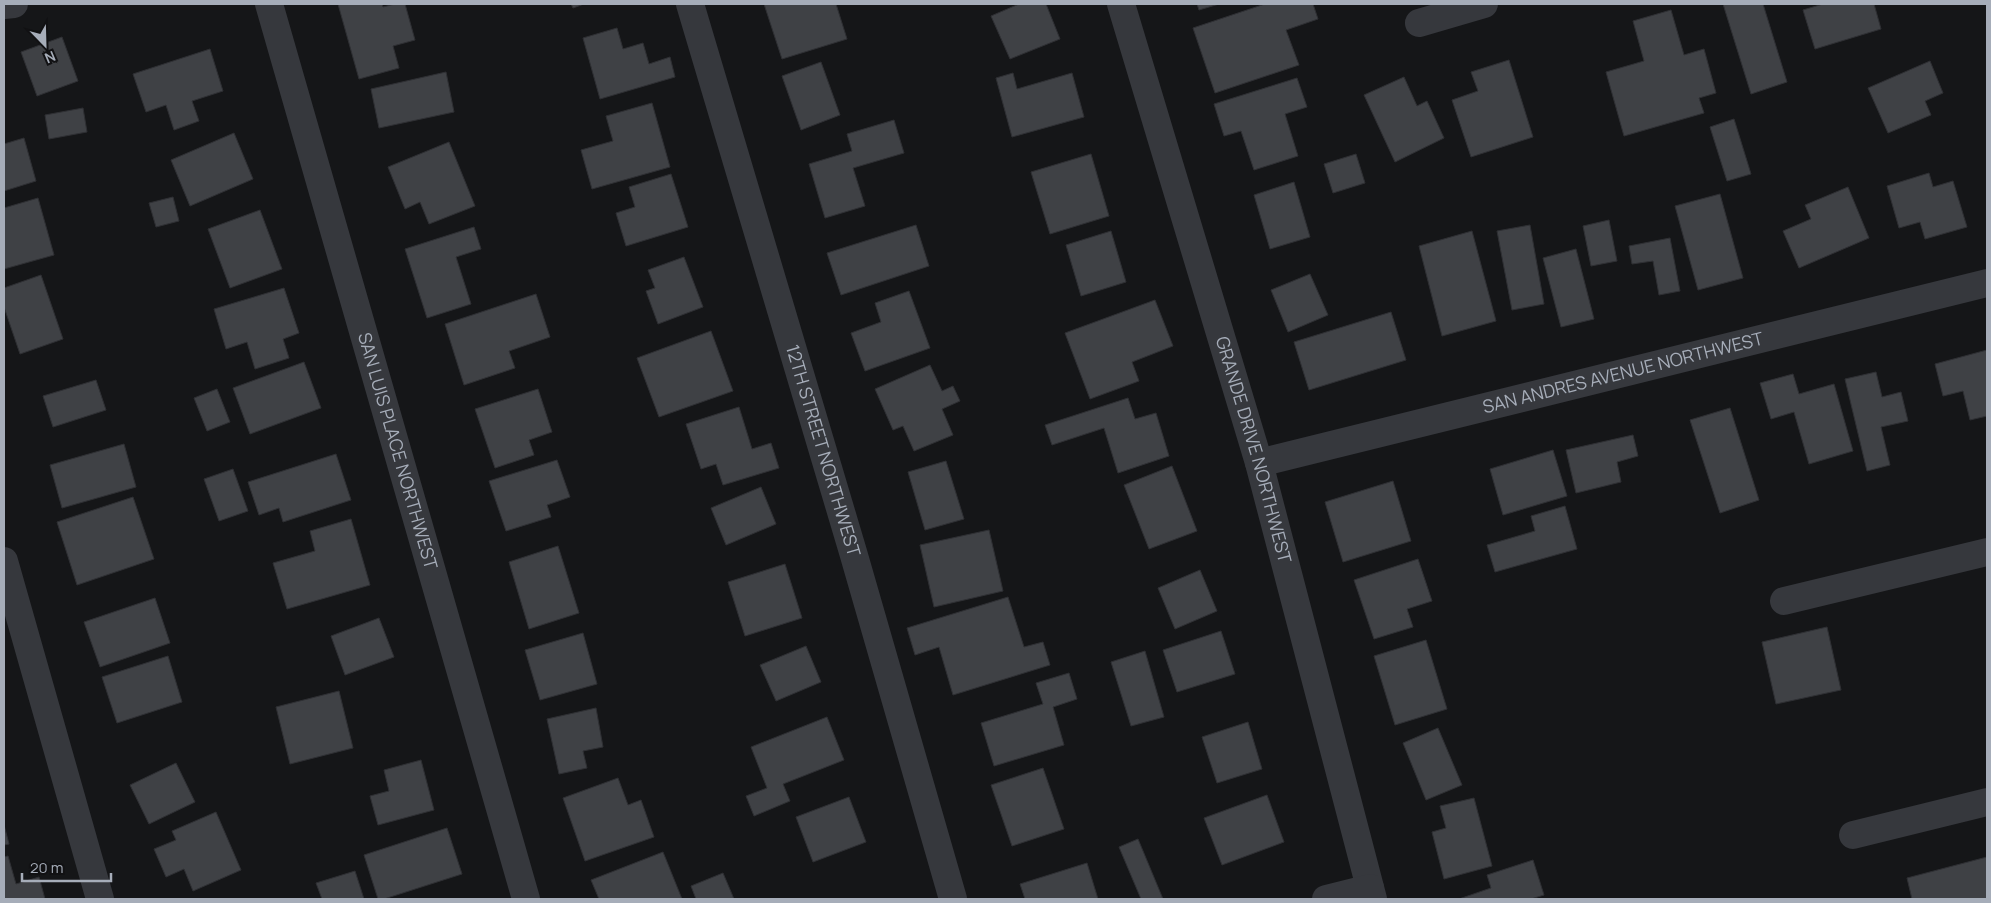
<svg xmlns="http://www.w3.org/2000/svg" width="1991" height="903" font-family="Manrope,sans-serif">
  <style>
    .building { fill: #3f4145; stroke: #2f3034 }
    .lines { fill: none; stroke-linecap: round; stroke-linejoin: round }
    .minor { stroke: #36383d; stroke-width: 28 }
    .labels { text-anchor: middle; stroke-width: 5; stroke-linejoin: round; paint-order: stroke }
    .street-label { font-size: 18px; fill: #a6adb9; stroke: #111113 }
  </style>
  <rect width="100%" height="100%" fill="#151618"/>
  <!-- building -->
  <g class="building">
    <path d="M338 4H382L383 7 395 4H405L415 40 393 46 399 68 359 79Z"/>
    <path d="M571 4H584L573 8Z"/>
    <path d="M764 4H836L847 39 782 59Z"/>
    <path d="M1019 4H1046L1060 39 1010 59 991 16Z"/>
    <path d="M1197 4H1219L1199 10Z"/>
    <path d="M1265 4H1313L1318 19 1286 30 1299 65 1215 93 1193 28Z"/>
    <path d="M1723 4H1763L1787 82 1751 94Z"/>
    <path d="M1823 4H1874L1881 29 1815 49 1803 10Z"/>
    <path d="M1671 10 1684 55 1704 49 1716 93 1699 98 1704 113 1624 136 1606 72 1644 61 1633 21Z"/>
    <path d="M617 28 623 49 643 43 649 64 670 57 675 77 600 99 583 38Z"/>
    <path d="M62 37 78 81 37 96 21 52Z"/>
    <path d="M210 49 223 91 192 101 199 121 174 130 166 105 146 112 133 74Z"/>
    <path d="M1509 60 1533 137 1471 157 1452 100 1478 91 1471 72Z"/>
    <path d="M1930 61 1943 93 1925 101 1931 115 1888 133 1868 88Z"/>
    <path d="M821 62 840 115 801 130 782 76Z"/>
    <path d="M446 72 454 112 379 128 371 89Z"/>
    <path d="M1013 73 1017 89 1072 73 1084 117 1012 137 996 78Z"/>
    <path d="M1404 77 1417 106 1427 101 1444 138 1395 162 1364 95Z"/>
    <path d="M1297 78 1307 107 1285 114 1298 156 1254 170 1241 131 1224 136 1214 104Z"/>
    <path d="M652 103 670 167 592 189 581 150 613 141 606 116Z"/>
    <path d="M83 108 87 132 49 139 45 115Z"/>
    <path d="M1734 119 1751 174 1727 181 1710 127Z"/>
    <path d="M894 120 904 153 853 168 865 206 825 218 809 164 852 151 847 134Z"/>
    <path d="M234 133 253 179 190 206 171 160Z"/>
    <path d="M24 138 36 181 4 191V144Z"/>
    <path d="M449 142 475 206 429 224 420 202 405 209 388 167Z"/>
    <path d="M1091 154 1109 216 1050 234 1031 172Z"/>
    <path d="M1356 154 1365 183 1333 193 1324 164Z"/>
    <path d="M1929 173 1933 187 1953 181 1967 227 1925 239 1920 222 1899 228 1887 186Z"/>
    <path d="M671 174 688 227 626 246 616 213 635 207 629 187Z"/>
    <path d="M1294 182 1310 237 1270 249 1254 195Z"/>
    <path d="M1848 187 1869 238 1799 268 1783 231 1811 219 1805 205Z"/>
    <path d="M1720 194 1743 278 1698 290 1675 206Z"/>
    <path d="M173 197 179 221 156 227 149 203Z"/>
    <path d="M38 198 54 255 4 269V208Z"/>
    <path d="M260 210 282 269 230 288 208 229Z"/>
    <path d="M1609 220 1617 261 1591 266 1583 226Z"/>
    <path d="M916 225 929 266 841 295 827 253Z"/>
    <path d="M1530 225 1544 304 1512 310 1497 231Z"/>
    <path d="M474 227 481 249 456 257 471 304 427 318 405 249Z"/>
    <path d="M1111 231 1126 282 1081 296 1066 245Z"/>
    <path d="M1472 231 1496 321 1442 336 1419 246Z"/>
    <path d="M1670 238 1680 291 1659 295 1653 261 1632 264 1629 246Z"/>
    <path d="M1576 249 1594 319 1561 327 1543 258Z"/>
    <path d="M684 257 703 307 658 324 646 291 655 288 648 270Z"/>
    <path d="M1310 274 1328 315 1288 332 1271 290Z"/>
    <path d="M41 275 63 339 20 354 4 307V288Z"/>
    <path d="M284 288 299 333 283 339 289 358 255 369 247 342 226 349 214 309Z"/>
    <path d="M909 291 930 348 865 371 851 333 881 322 875 303Z"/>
    <path d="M536 294 550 337 509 351 515 368 464 385 445 324Z"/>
    <path d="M1155 300 1173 346 1132 362 1139 381 1090 399 1065 333Z"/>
    <path d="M1391 312 1406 360 1309 390 1294 342Z"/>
    <path d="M711 331 733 391 659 417 637 358Z"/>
    <path d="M1987 350V416L1970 420 1963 391 1943 396 1935 364Z"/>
    <path d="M304 362 321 408 250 434 233 388Z"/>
    <path d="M930 365 942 391 953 386 960 401 942 409 953 435 914 451 903 426 893 430 875 389Z"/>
    <path d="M1876 372 1882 397 1901 392 1908 421 1881 427 1890 465 1867 471 1845 379Z"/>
    <path d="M1793 374 1799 394 1834 384 1853 451 1809 464 1794 412 1771 419 1760 383Z"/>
    <path d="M96 380 106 410 53 427 43 396Z"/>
    <path d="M217 389 230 422 207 431 194 398Z"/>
    <path d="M538 389 552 432 529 440 534 455 495 468 475 409Z"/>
    <path d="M1128 398 1135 419 1156 413 1169 456 1118 473 1104 428 1052 445 1045 425Z"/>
    <path d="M739 407 752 449 771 443 779 468 723 485 716 464 701 469 686 424Z"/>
    <path d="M1730 408 1759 500 1720 513 1690 420Z"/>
    <path d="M1633 435 1638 456 1617 462 1621 482 1576 493 1566 450Z"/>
    <path d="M124 444 136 487 62 508 50 465Z"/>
    <path d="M1553 450 1567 496 1503 515 1490 469Z"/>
    <path d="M336 454 351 500 283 522 279 508 259 515 248 482Z"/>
    <path d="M557 460 570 497 547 505 551 517 506 531 489 481Z"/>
    <path d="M946 461 964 519 925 530 908 472Z"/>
    <path d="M1172 466 1197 531 1149 549 1124 485Z"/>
    <path d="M233 469 248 511 219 521 204 479Z"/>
    <path d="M1393 481 1411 541 1343 562 1325 502Z"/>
    <path d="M761 487 776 524 726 545 711 508Z"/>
    <path d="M133 497 154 559 77 585 57 522Z"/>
    <path d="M1565 506 1577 549 1495 572 1487 545 1535 531 1531 516Z"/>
    <path d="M351 519 370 585 287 609 273 563 315 551 310 531Z"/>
    <path d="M989 530 1003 591 934 607 920 545Z"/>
    <path d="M558 546 579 613 529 629 509 562Z"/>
    <path d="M1418 559 1432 601 1407 609 1413 627 1374 639 1354 580Z"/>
    <path d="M785 564 802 618 745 636 728 582Z"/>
    <path d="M1200 570 1217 611 1175 629 1158 588Z"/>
    <path d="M1008 597 1024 647 1043 642 1050 665 953 695 939 647 915 655 907 628Z"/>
    <path d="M155 598 170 643 100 667 84 622Z"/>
    <path d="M379 618 394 657 345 675 331 636Z"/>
    <path d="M1827 627 1841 690 1776 704 1762 642Z"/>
    <path d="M1221 631 1235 674 1177 692 1163 650Z"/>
    <path d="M583 633 597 684 540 700 525 650Z"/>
    <path d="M1426 640 1447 709 1395 725 1374 656Z"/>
    <path d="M806 646 821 682 776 701 760 665Z"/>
    <path d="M1145 651 1164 717 1131 726 1111 662Z"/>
    <path d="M168 656 182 702 117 723 102 677Z"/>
    <path d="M1069 673 1077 699 1053 707 1064 745 994 766 981 723 1043 704 1036 683Z"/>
    <path d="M339 691 353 748 290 764 276 707Z"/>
    <path d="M596 708 603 747 583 751 587 768 559 774 547 719Z"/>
    <path d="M827 717 844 760 783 784 790 801 754 816 746 796 767 788 751 747Z"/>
    <path d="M1248 722 1262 769 1217 783 1202 737Z"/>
    <path d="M1438 728 1462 785 1426 800 1403 743Z"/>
    <path d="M421 760 434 810 378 825 370 796 389 791 384 770Z"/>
    <path d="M176 763 195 802 149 824 130 785Z"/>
    <path d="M1043 768 1064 829 1012 846 991 785Z"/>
    <path d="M618 778 628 805 641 800 654 837 585 861 563 798Z"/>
    <path d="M1267 795 1284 842 1222 865 1204 818Z"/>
    <path d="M849 797 866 842 813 862 796 817Z"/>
    <path d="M1474 798 1492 866 1444 879 1432 832 1446 828 1440 806Z"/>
    <path d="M216 812 241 870 193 891 184 869 166 877 154 849 176 840 172 831Z"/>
    <path d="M4 825 9 844 4 845Z"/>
    <path d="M447 828 462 874 384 899H378L364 855Z"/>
    <path d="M1138 839 1163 899H1141L1119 847Z"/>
    <path d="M663 852 682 899H599L591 880Z"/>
    <path d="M8 856 16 884 39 877 45 899H4V857Z"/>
    <path d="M1987 857V899H1912L1907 878Z"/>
    <path d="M1533 860 1544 895 1531 899H1459L1491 888 1487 875Z"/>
    <path d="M1087 863 1098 899H1025L1020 884Z"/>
    <path d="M355 871 364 899H322L316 883Z"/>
    <path d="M723 873 734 899H696L691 886Z"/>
  </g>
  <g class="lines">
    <!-- minor -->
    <g class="minor">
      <path id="s1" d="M269 4 526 899"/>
      <path id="s2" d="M690 4 853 552 953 899"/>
      <path id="s3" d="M1121 4 1259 463 1373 899"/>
      <path d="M4 5 14 4"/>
      <path d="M1419 23 1484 4"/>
      <path id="s4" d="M1259 463 1987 283"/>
      <path d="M4 561 100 899"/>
      <path d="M1784 601 1987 552"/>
      <path d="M1853 835 1987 802"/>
      <path d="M1326 899 1370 888"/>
    </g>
  </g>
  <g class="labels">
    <!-- street labels -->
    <g class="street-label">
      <text dy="6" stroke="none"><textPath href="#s4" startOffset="375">SAN ANDRES AVENUE NORTHWEST</textPath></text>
      <text dy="6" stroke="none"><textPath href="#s3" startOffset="465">GRANDE DRIVE NORTHWEST</textPath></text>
      <text dy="6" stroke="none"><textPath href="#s1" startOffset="465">SAN LUIS PLACE NORTHWEST</textPath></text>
      <text dy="6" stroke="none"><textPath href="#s2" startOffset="466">12TH STREET NORTHWEST</textPath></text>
    </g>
  </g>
  <!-- border -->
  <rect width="1991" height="903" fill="none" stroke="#a6adb9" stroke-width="10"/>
  <!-- north arrow -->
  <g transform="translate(45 45) rotate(157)" stroke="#111113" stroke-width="4" paint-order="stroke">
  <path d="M0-4L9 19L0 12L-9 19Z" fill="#a6adb9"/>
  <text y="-8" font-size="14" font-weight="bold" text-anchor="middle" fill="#a6adb9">N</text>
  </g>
  <!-- scale -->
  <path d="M22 873v8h89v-8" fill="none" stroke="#a6adb9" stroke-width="2.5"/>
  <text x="30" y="873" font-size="15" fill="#a6adb9" stroke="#111113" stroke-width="4" paint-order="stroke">20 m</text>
</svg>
